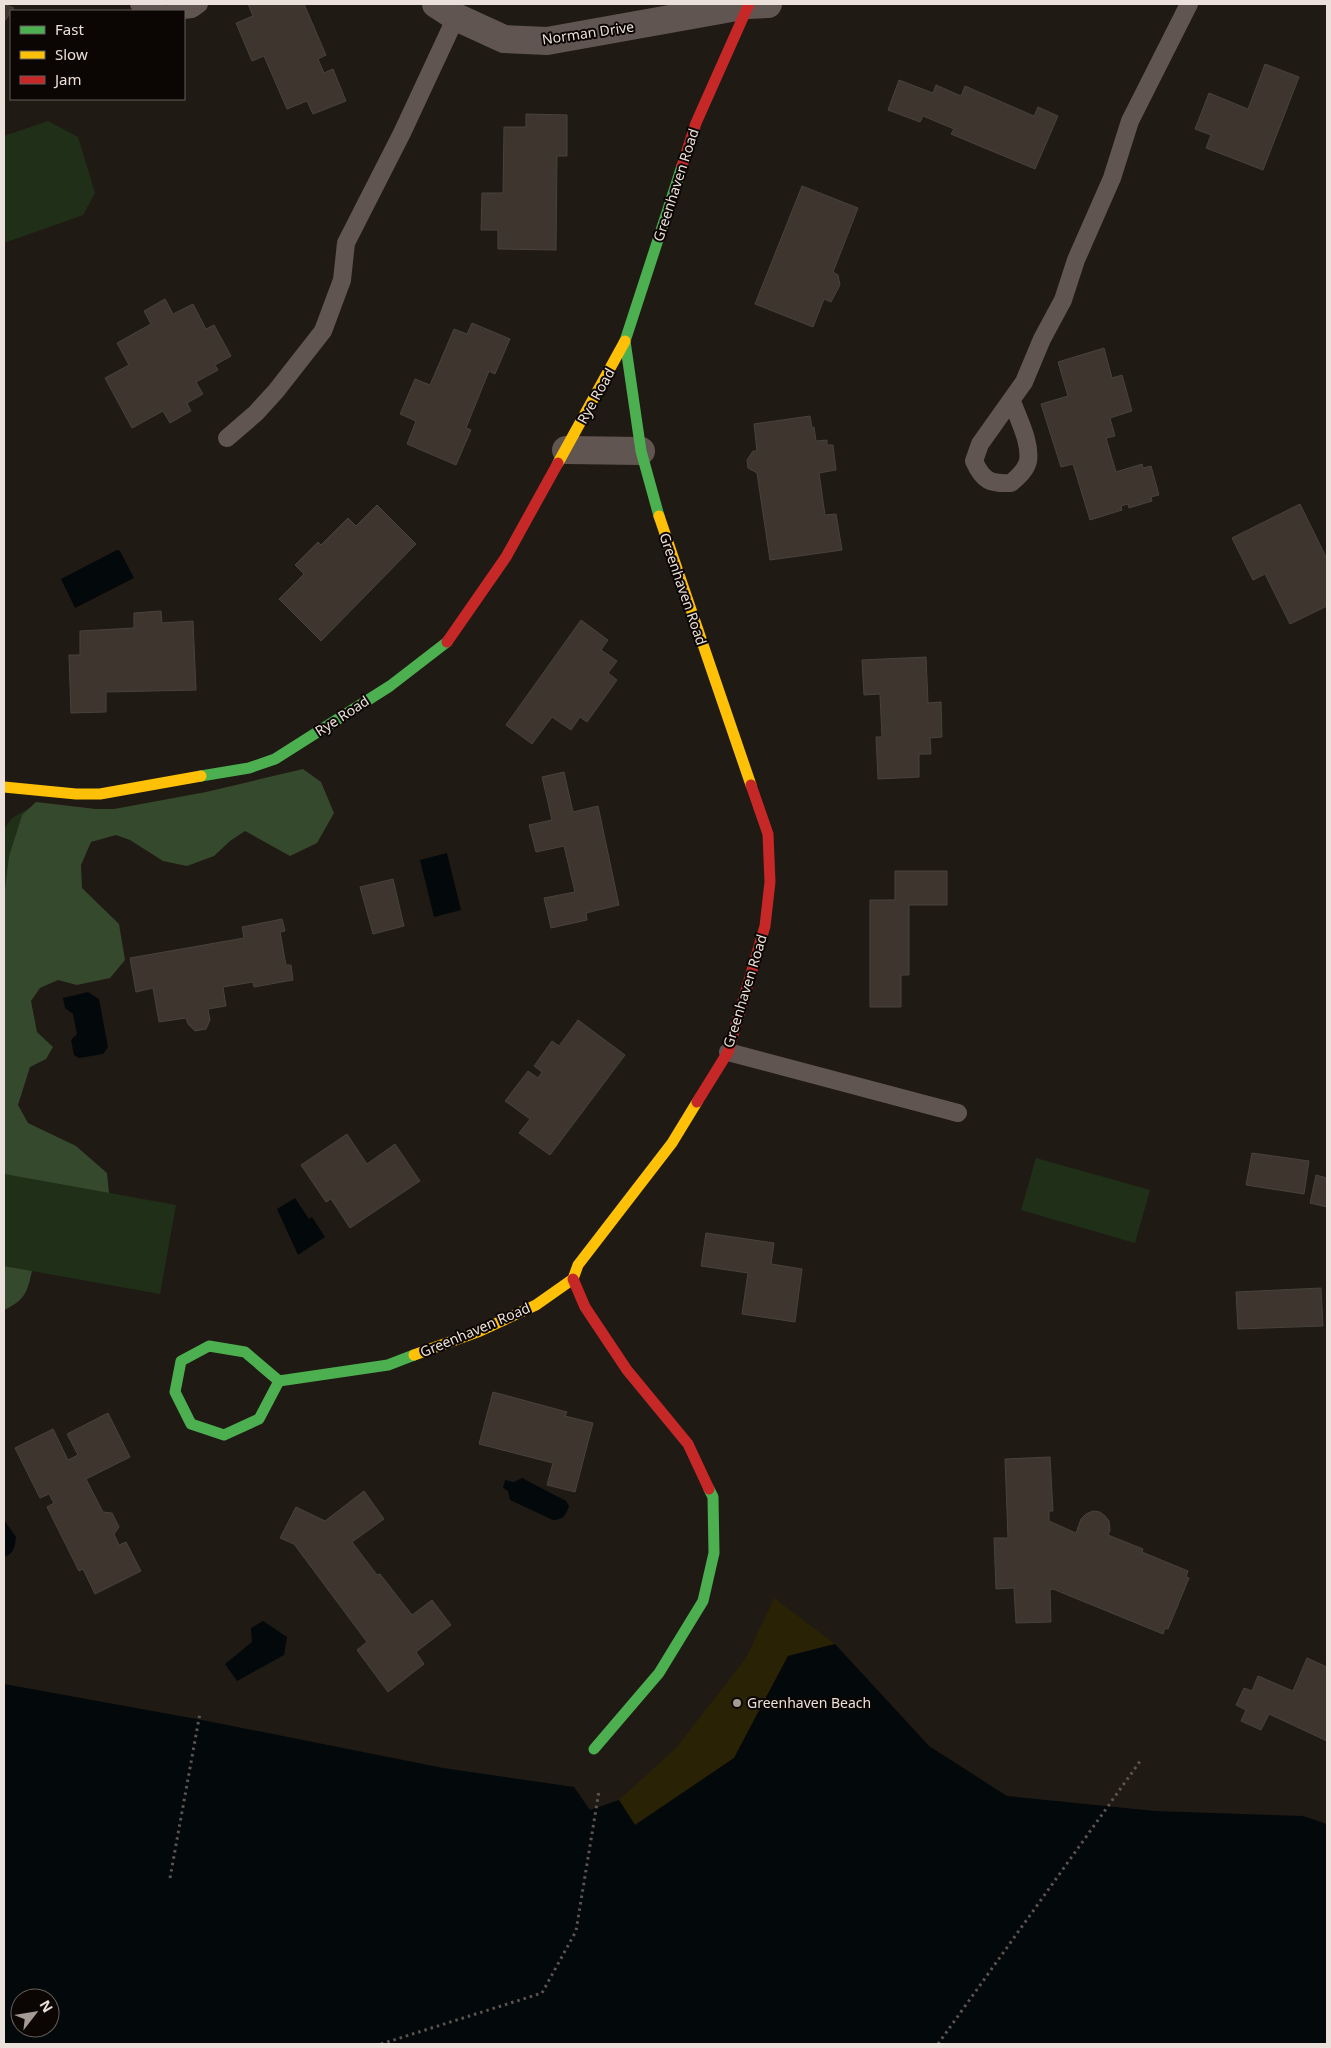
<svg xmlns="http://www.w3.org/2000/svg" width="1331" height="2048" font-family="'Noto Sans',sans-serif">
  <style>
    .green { fill: #203018 }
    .forest { fill: #35492c }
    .sand { fill: #2a2204 }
    .water { fill: #03080a; fill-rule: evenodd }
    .building { fill: #3d352e; stroke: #48423c }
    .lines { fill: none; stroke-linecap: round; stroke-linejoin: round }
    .path { stroke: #5d5450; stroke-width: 3; stroke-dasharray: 2.5 4; stroke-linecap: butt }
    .lane { stroke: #615551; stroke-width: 18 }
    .street { stroke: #615551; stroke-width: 28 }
    .fast { stroke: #4caf50; stroke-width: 11 }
    .slow { stroke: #ffc107; stroke-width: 11 }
    .jam { stroke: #c62828; stroke-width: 11 }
    .poi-dot { fill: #a59b95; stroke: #0b0603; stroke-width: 2 }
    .labels { text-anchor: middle; stroke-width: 4; stroke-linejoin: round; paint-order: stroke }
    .street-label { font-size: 14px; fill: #ece1da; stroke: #0b0603 }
    .poi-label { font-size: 14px; fill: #ece1da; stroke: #0b0603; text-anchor: start }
  </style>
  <rect width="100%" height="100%" fill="#201a14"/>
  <!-- green -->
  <g class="green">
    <path d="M48 121 78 137 95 193 83 215 4 243V136Z"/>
    <path d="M31 807 22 815 9 856 4 896V829L12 818Z"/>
    <path d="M1036 1158 1150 1190 1135 1243 1021 1210Z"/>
    <path d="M4 1174 176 1205 160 1294 4 1266Z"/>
  </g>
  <!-- forest -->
  <g class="forest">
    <path d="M303 769 321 782 334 813 317 843 290 856 245 831 230 841 214 856 187 866 163 861 130 840 116 835 91 842 81 865 82 888 119 924 125 960 110 978 77 985 58 980 40 988 31 1001 37 1032 53 1047 46 1059 30 1067 18 1105 28 1123 76 1146 107 1173 109 1193 4 1174V896L9 856 22 815 36 802 96 809H114L206 792Z"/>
    <path d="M4 1266 32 1271C27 1293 25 1300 4 1310Z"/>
  </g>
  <!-- sand -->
  <path class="sand" d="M774 1598 835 1644 788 1656 734 1758 635 1825 619 1800 676 1748 746 1658Z"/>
  <!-- water -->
  <g class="water">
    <path d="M117 550 120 551 134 578 75 608 61 579Z"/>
    <path d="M447 853 461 910 434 917 420 860Z"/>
    <path d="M88 992 99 999 108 1047 103 1054 79 1058 74 1055 71 1040 77 1034 73 1014 65 1008 63 998Z"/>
    <path d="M295 1198 309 1219 312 1217 325 1237 298 1255 277 1209Z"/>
    <path d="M522 1478 566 1501 569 1506C566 1515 563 1520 553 1520L510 1500 508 1491 503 1488 505 1480 514 1482Z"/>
    <path d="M4 1520 16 1537C15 1546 14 1554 4 1557Z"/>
    <path d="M263 1621 287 1637 284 1655 237 1681 225 1664 252 1642 251 1628Z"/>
    <path d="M835 1644 929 1746 1007 1796 1155 1811 1303 1816 1327 1824V2044H4V1684L202 1720 443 1768 574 1787 590 1810 619 1800 635 1825 734 1758 788 1656ZM20 1998H50V2028H20Z"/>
  </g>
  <!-- building -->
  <g class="building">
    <path d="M4 4 14 8 4 22Z"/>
    <path d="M248 4H304L326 55 318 59 324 73 333 69 346 101 313 114 307 101 287 109 264 56 252 61 236 23 253 16Z"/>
    <path d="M1265 64 1299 77 1263 170 1206 148 1211 135 1195 129 1209 93 1248 109Z"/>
    <path d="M899 80 933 93 936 85 961 96 965 86 1034 116 1038 107 1058 116 1035 169 951 134 954 129 923 116 920 122 888 110Z"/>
    <path d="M526 114 567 115V156H557L556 250 498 249V230H481L482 193H503L504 127H526Z"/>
    <path d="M802 186 858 208 833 272 838 275 840 285 831 302 824 299 813 327 755 304Z"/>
    <path d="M165 299 173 314 193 304 206 329 214 325 231 356 215 365 218 370 196 382 203 394 187 403 191 411 170 423 163 411 132 428 105 378 129 365 117 343 151 324 144 311Z"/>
    <path d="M472 323 510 339 495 374 489 371 466 428 471 430 456 465 407 444 416 421 400 414 415 379 430 385 454 329 467 334Z"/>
    <path d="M1104 348 1112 378 1122 375 1132 411 1110 418 1115 436 1106 438 1116 472 1142 464 1143 468 1151 466 1159 495 1151 497 1152 501 1129 508 1128 504 1121 506 1122 510 1090 520 1073 464 1061 467 1041 404 1068 396 1058 362Z"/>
    <path d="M810 416 812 428 814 427 816 441 827 440V445H833L836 470 819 473 825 515 836 514 842 550 770 560 757 473 748 468 747 460 753 451H757L754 424Z"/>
    <path d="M1300 504 1327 559V606L1290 624 1265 574 1253 580 1232 538Z"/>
    <path d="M377 505 416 544 321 641 279 599 304 574 295 565 318 542 321 545 348 518 356 526Z"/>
    <path d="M161 611 162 623 193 621 196 690 106 692V712L71 713 69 655H80V631L134 628V613Z"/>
    <path d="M581 620 608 640 601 650 617 661 608 673 617 680 587 722 580 717 571 730 552 717 532 744 506 725Z"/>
    <path d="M926 657 928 703 941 702 942 737 930 738 931 754H919V777L878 779 876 737H882L880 694 864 695 862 660Z"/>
    <path d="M564 772 573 812 598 806 619 905 586 913 587 920 551 928 544 898 575 892 564 846 536 852 529 825 552 820 542 777Z"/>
    <path d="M895 871H947V905H909V975H901V1007H870V900H895Z"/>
    <path d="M393 879 404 926 373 934 360 887Z"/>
    <path d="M282 919 285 931 280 932 286 965H291L293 980 254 987 253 982 223 987 226 1006 208 1009 210 1020 206 1029 195 1031 188 1024 186 1018 159 1022 153 988 136 992 130 958 244 938 242 927Z"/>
    <path d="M578 1020 625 1055 550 1155 519 1133 530 1119 505 1101 528 1071 538 1078 542 1072 534 1066 552 1041 559 1046Z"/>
    <path d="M347 1134 367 1164 395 1144 420 1181 350 1228 331 1199 326 1202 301 1165Z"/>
    <path d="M1252 1153 1309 1161 1304 1194 1246 1185Z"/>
    <path d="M1316 1175 1327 1178V1207L1310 1203Z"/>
    <path d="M706 1233 774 1243 771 1264 802 1269 795 1322 742 1314 748 1273 701 1266Z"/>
    <path d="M1321 1288 1323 1326 1238 1329 1236 1292Z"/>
    <path d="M493 1392 567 1412 565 1416 593 1423 575 1492 547 1485 553 1463 479 1444Z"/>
    <path d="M108 1413 130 1457 86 1479 103 1512 112 1513 119 1527 114 1534 119 1545 126 1542 141 1571 95 1594 83 1569 79 1571 47 1507 54 1503 49 1494 40 1498 15 1448 53 1429 68 1460 78 1455 67 1434Z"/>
    <path d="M1050 1457 1053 1511H1049V1521L1076 1533 1081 1519 1086 1514 1093 1511 1100 1512 1105 1516 1109 1521 1110 1530 1108 1535 1143 1549 1142 1552 1188 1571 1186 1577 1189 1578 1168 1629 1165 1628 1163 1634 1053 1589 1050 1590 1051 1622 1016 1623 1014 1588 996 1589 994 1538H1008L1005 1459Z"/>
    <path d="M364 1491 384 1519 352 1542 377 1575 380 1574 412 1615 432 1600 451 1625 416 1652 424 1664 388 1692 357 1650 367 1642 294 1544 280 1538 296 1507 325 1521Z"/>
    <path d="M1307 1658 1327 1667V1741L1269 1714 1261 1730 1241 1721 1246 1710 1236 1705 1244 1688 1252 1691 1258 1676 1293 1691Z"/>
  </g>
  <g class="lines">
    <!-- path -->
    <g class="path">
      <path d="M170 1878 200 1713"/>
      <path d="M381 2044 542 1993 576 1931 599 1791"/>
      <path d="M938 2044 1141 1760"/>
    </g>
    <!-- lane -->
    <g class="lane">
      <path d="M139 4 160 11"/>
      <path d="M174 11 192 9 199 4"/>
      <path d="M1012 401C1018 419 1031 442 1028 461 1026 470 1018 477 1011 483 990 484 983 481 974 461L980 444 1024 382 1042 339 1063 300 1076 260 1112 178 1130 121 1189 4"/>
      <path d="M227 438 256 413 276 391 323 331 342 280 346 243 402 133 456 17"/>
      <path d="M728 1052 958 1113"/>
    </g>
    <!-- street -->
    <g class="street">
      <path d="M436 4 456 17 504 39 547 41 748 5 768 4"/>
      <path d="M566 450 641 451"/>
    </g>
    <!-- fast -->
    <g class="fast">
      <path d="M659 516 641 451 625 341 682 166"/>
      <path d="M201 776 249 768 275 759 390 686 447 642"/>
      <path d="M279 1381 259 1419 224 1435 191 1424 175 1392 181 1361 209 1346 245 1352 279 1381 388 1365 414 1355"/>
      <path d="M594 1749 659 1673 703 1601 714 1553 713 1497 709 1489"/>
    </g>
    <!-- slow -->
    <g class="slow">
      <path d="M558 463 625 341"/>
      <path d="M659 516 751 785"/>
      <path d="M4 787 76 794H100L201 776"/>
      <path d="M414 1355 480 1331 536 1305 573 1279 578 1265 672 1143 697 1102"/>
    </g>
    <!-- jam -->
    <g class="jam">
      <path d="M682 166 696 123 749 4"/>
      <path d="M447 642 506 557 558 463"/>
      <path d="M697 1102 728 1052 765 926 770 882 768 834 751 785"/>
      <path d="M573 1279 585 1307 627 1370 688 1444 709 1489"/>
    </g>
  </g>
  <!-- markers -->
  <circle class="poi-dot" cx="737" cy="1703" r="5"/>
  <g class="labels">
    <!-- street labels -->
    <g class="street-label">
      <text transform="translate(588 33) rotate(-8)" y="5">Norman Drive</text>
      <text transform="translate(676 185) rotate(-72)" y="5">Greenhaven Road</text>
      <text transform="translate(596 396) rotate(-61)" y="5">Rye Road</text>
      <text transform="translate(683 589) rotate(71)" y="5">Greenhaven Road</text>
      <text transform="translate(342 716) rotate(-33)" y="5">Rye Road</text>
      <text transform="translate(745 991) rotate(-73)" y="5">Greenhaven Road</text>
      <text transform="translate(475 1330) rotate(-23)" y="5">Greenhaven Road</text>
    </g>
    <!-- poi labels -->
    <g class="poi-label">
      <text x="747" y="1708">Greenhaven Beach</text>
    </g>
  </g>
  <!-- border -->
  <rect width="1331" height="2048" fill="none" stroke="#ece1da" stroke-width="10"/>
  <!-- legend -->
  <rect x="10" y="10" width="175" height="90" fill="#0b0603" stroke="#655e59"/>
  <rect x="20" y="26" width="25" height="8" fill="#4caf50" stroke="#655e59"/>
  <text x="55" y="35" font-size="15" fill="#ece1da">Fast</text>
  <rect x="20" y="51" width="25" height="8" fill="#ffc107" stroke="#655e59"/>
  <text x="55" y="60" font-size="15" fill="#ece1da">Slow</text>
  <rect x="20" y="76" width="25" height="8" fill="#c62828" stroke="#655e59"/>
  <text x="55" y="85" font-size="15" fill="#ece1da">Jam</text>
  <!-- north arrow -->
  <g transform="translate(35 2013) rotate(59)"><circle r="24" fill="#0b0603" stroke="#655e59"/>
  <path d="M0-4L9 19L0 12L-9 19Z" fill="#a59b95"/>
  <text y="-8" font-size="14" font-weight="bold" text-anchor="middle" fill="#ece1da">N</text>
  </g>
</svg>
